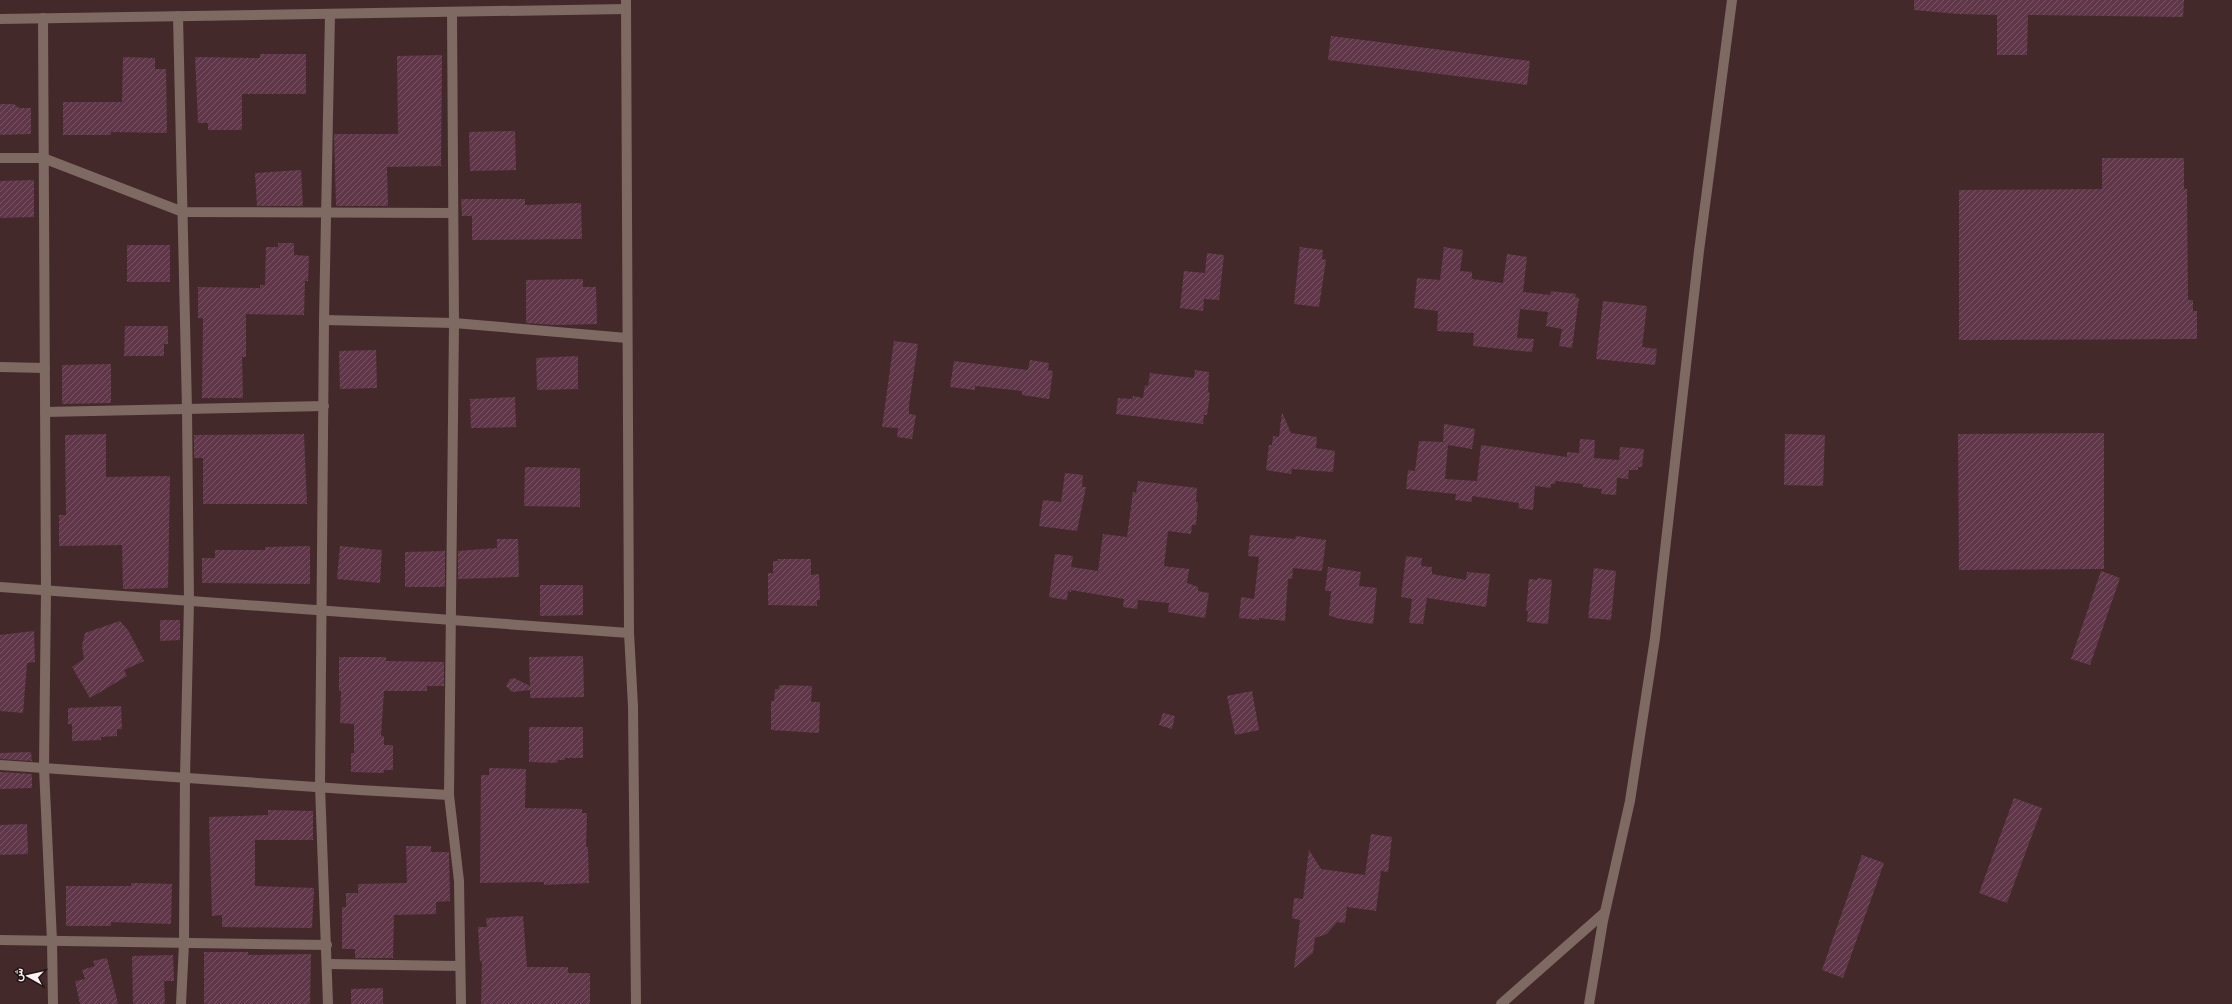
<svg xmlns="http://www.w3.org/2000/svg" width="2232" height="1004" font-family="'PT Sans Narrow',Vazirmatn,sans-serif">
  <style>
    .building { fill: url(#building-hatch) }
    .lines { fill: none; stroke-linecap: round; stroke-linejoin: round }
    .minor { stroke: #7e6a62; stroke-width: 10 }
  </style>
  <defs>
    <pattern id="building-hatch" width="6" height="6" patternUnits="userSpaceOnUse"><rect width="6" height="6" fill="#5f3748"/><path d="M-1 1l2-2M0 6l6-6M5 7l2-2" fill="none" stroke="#775463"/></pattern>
  </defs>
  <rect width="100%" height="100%" fill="#44292a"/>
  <!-- building -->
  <g class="building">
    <path d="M1914 0H2184L2183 17 2028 15 2027 55H1997V15L1958 14 1914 10Z"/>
    <path d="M1331 36 1530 61 1527 85 1328 60Z"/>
    <path d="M260 54H306V94H242V130H208V123H198L195 57 260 58Z"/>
    <path d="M442 55 441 166 387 167 388 206H336L334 134H398L397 56Z"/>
    <path d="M123 57 155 58V69H166L167 133 111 132V135H63V102H122Z"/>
    <path d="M0 104H14L19 108H31V134L0 135Z"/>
    <path d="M515 131 516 170 470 171 469 132Z"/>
    <path d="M2102 158H2184V189H2187L2188 300H2193V311H2197V339L1959 340V190L2102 189Z"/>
    <path d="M301 170 303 206H257L255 173Z"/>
    <path d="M34 180V217L0 218V181Z"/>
    <path d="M461 199H525V205L581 203 582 239 472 240V216H462Z"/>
    <path d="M278 243H294V255L309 256 308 281H305L304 315 246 314V357H242L243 398H202L203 318H198V287L260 288V285H265L266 247H278Z"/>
    <rect x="127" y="245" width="43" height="37"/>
    <path d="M1300 247 1323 250 1322 259 1326 260 1319 307 1294 304Z"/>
    <path d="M1444 247 1463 250 1460 271 1472 272V279L1503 283 1507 254 1527 257 1523 292 1550 295 1551 291 1576 294 1575 297 1579 298 1572 348 1559 346 1562 329 1546 326 1548 312 1520 309 1517 338 1534 339 1532 352 1473 346 1474 333 1437 331 1438 311 1414 308 1417 278 1440 280Z"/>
    <path d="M1207 253 1224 255 1219 300 1204 299 1203 311 1180 308 1184 271 1205 273Z"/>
    <path d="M583 279V287H596L597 324 555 325 526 323V280Z"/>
    <path d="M1603 301 1647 306 1642 347 1657 349 1655 365 1596 359Z"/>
    <path d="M125 326H168V344H164V356H124Z"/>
    <path d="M894 341 918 344 909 405V414L916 415 912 439 897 437 898 428 882 427Z"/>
    <path d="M376 350 377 388 340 389 339 351Z"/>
    <path d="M578 356V389L537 390 536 358Z"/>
    <path d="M1030 360 1049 363 1048 370 1053 371 1049 399 1022 395V391L975 386V390L950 387 954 361 1028 370Z"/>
    <path d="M111 364V403L62 404V365Z"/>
    <path d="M1195 370 1209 372 1208 392 1210 393 1207 415H1204L1203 424 1116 414 1118 398 1132 399 1133 396 1143 398 1145 385 1148 386 1150 373 1194 378Z"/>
    <path d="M515 397 516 427 471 428 470 399Z"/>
    <path d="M1282 412 1291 433 1317 437 1316 448 1335 451 1333 472 1292 469 1291 474 1266 470 1269 445H1272L1273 436 1279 437Z"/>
    <path d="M1444 424 1475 429 1472 449 1448 445 1445 479 1477 481 1481 445 1567 457V452L1579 453 1580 439 1595 440 1594 458 1619 460 1620 447 1644 449 1642 467H1638V470H1629L1628 479 1617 478 1616 495 1601 494 1602 489 1583 487V484L1556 481 1555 484H1551V488L1535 486 1533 510 1518 508 1519 503 1472 496V502L1455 500 1456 494 1406 489 1408 470 1415 471 1419 441 1443 442Z"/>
    <path d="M2104 433V569L1959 570 1958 434Z"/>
    <path d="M106 434V477L170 476 168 588 123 589 122 545 59 546V515H66L65 435Z"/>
    <path d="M304 434 307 504H203V458H194V435Z"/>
    <path d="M1785 434 1825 435 1823 486 1784 485Z"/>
    <path d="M525 467 580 468V507L524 506Z"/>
    <path d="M1065 473 1083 475 1082 487H1086L1077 531 1039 526 1043 500 1061 502Z"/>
    <path d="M1138 481 1197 488 1196 502H1198L1196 525H1192L1191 534 1168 531 1164 566 1189 569 1187 583 1198 587V591L1209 593 1205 618 1168 612 1169 603 1138 600 1137 609 1123 607 1124 599 1071 590V592L1068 591 1067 600 1049 597 1055 554 1073 556 1071 567 1098 571 1103 534 1127 537 1133 492 1136 493Z"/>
    <path d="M1250 535 1295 539 1296 536 1326 540 1322 571 1293 568 1292 579H1288L1285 621 1259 618V620L1239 618 1241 597 1254 599 1259 557 1248 556Z"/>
    <path d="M497 539H518L519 577 458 579V551L497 548Z"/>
    <path d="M310 546V584L202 583V558H215V550H265V547Z"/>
    <path d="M340 546 382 550 380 583 337 579Z"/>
    <path d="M445 551V587H405V552Z"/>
    <path d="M1406 556 1422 558 1421 566 1432 567V574L1466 580 1467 572 1490 574 1486 607 1427 598 1423 624 1409 623 1412 599 1401 597Z"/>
    <path d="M778 559H811V575L819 574 820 600H817V606L768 605V573H773V561H778Z"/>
    <path d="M1328 567 1361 572 1359 586 1377 588 1373 624 1335 618V617L1329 616 1331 591H1325Z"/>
    <path d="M1594 568 1616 571 1611 620 1588 618Z"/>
    <path d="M2101 571 2120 578 2090 665 2071 659Z"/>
    <path d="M1538 578 1552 580 1548 624 1527 622 1528 611H1526L1529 579 1537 580Z"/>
    <path d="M540 585H583V615L540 616Z"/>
    <path d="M160 620H180V640L160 641Z"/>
    <path d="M120 621 128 630 144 661 124 670 127 676 90 698 72 667 84 659 82 646 85 633Z"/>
    <path d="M34 631 35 662 27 663 23 713 0 711V635Z"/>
    <path d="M583 656 584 697 530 698V690L512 692 506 686 510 679 514 678 530 686 529 657Z"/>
    <path d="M339 657H386V661L444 662V686H427V691H384L381 736H384V745H393V770H384V773L351 772V753H354V724L340 723 341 691H339Z"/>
    <path d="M779 685 812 686 811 702H820L819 733 771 730V701H774L775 689H779Z"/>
    <path d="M1252 691 1259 730 1235 735 1227 696Z"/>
    <path d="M121 706 122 729H117V736L101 737V740L72 741V724H68V708Z"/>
    <path d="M1163 713 1175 716 1172 729 1159 725Z"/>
    <path d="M529 727H583V758H565V760H558L557 763 529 762Z"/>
    <path d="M31 752 32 761 0 759V753Z"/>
    <path d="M489 768 526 769 525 808 582 809V813H587L586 847H588L589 883 544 885V882L480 883 481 775H489Z"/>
    <path d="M0 772 32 774V788L0 789Z"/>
    <path d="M2014 798 2042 808 2007 903 1979 893Z"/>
    <path d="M268 810 313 811V840H255V886L314 888 312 928 222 927V915L212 916 209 817 268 815Z"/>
    <path d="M27 824 28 854 0 855V825Z"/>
    <path d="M1371 834 1392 837 1388 872 1381 871 1376 911 1347 907 1345 923 1337 922 1327 934 1315 938 1313 953 1294 968 1300 920 1292 918 1294 898 1303 899 1309 850 1321 869 1365 875Z"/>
    <path d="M406 846H431V852H449L450 901 436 902V914L394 915 393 958H355V949H342V907H346V893H358V884L407 883Z"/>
    <path d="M1862 855 1884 863 1843 978 1822 970Z"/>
    <path d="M131 883 172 884 171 924 111 922V926H66V886H131Z"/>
    <path d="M523 916 527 967H568V973H590V1004H481L482 961 480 962 478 927H487L486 918Z"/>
    <path d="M204 952H248V955L311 954 310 1004H204Z"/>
    <path d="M173 955 174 981H164L165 1004H133L132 956Z"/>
    <path d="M107 958 118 1004H80L75 981 85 979 82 970 95 966 93 961Z"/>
    <path d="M383 988V1004H351V989Z"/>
  </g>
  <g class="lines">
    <!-- minor -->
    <g class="minor">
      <path d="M626 0 629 633 633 706 636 1004"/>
      <path d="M452 12 454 323 449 795 459 881 461 1004"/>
      <path d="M178 16 187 409 189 601 185 777 184 943 181 1004"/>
      <path d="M43 18 46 590 44 768 52 941 53 1004"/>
      <path d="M0 19 626 9"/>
      <path d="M0 158H43L183 212 453 213"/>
      <path d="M324 320 454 323 627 338"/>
      <path d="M0 367 45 368"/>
      <path d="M45 412 324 406"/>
      <path d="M0 587 629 633"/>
      <path d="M0 765 359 790 449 795"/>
      <path d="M0 940 327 945"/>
      <path d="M328 964 460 966"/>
      <path d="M328 1004 320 786 324 320 330 14"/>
      <path d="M1501 1004 1604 913"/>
      <path d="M1589 1004 1603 921 1630 801 1655 638 1699 251 1732 0"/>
    </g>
  </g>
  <!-- north arrow -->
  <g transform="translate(28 976) rotate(278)" stroke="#221616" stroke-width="3" paint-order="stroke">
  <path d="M0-3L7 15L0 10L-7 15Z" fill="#fdf1f1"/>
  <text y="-6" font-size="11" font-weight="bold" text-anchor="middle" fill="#fdf1f1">ش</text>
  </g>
</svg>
